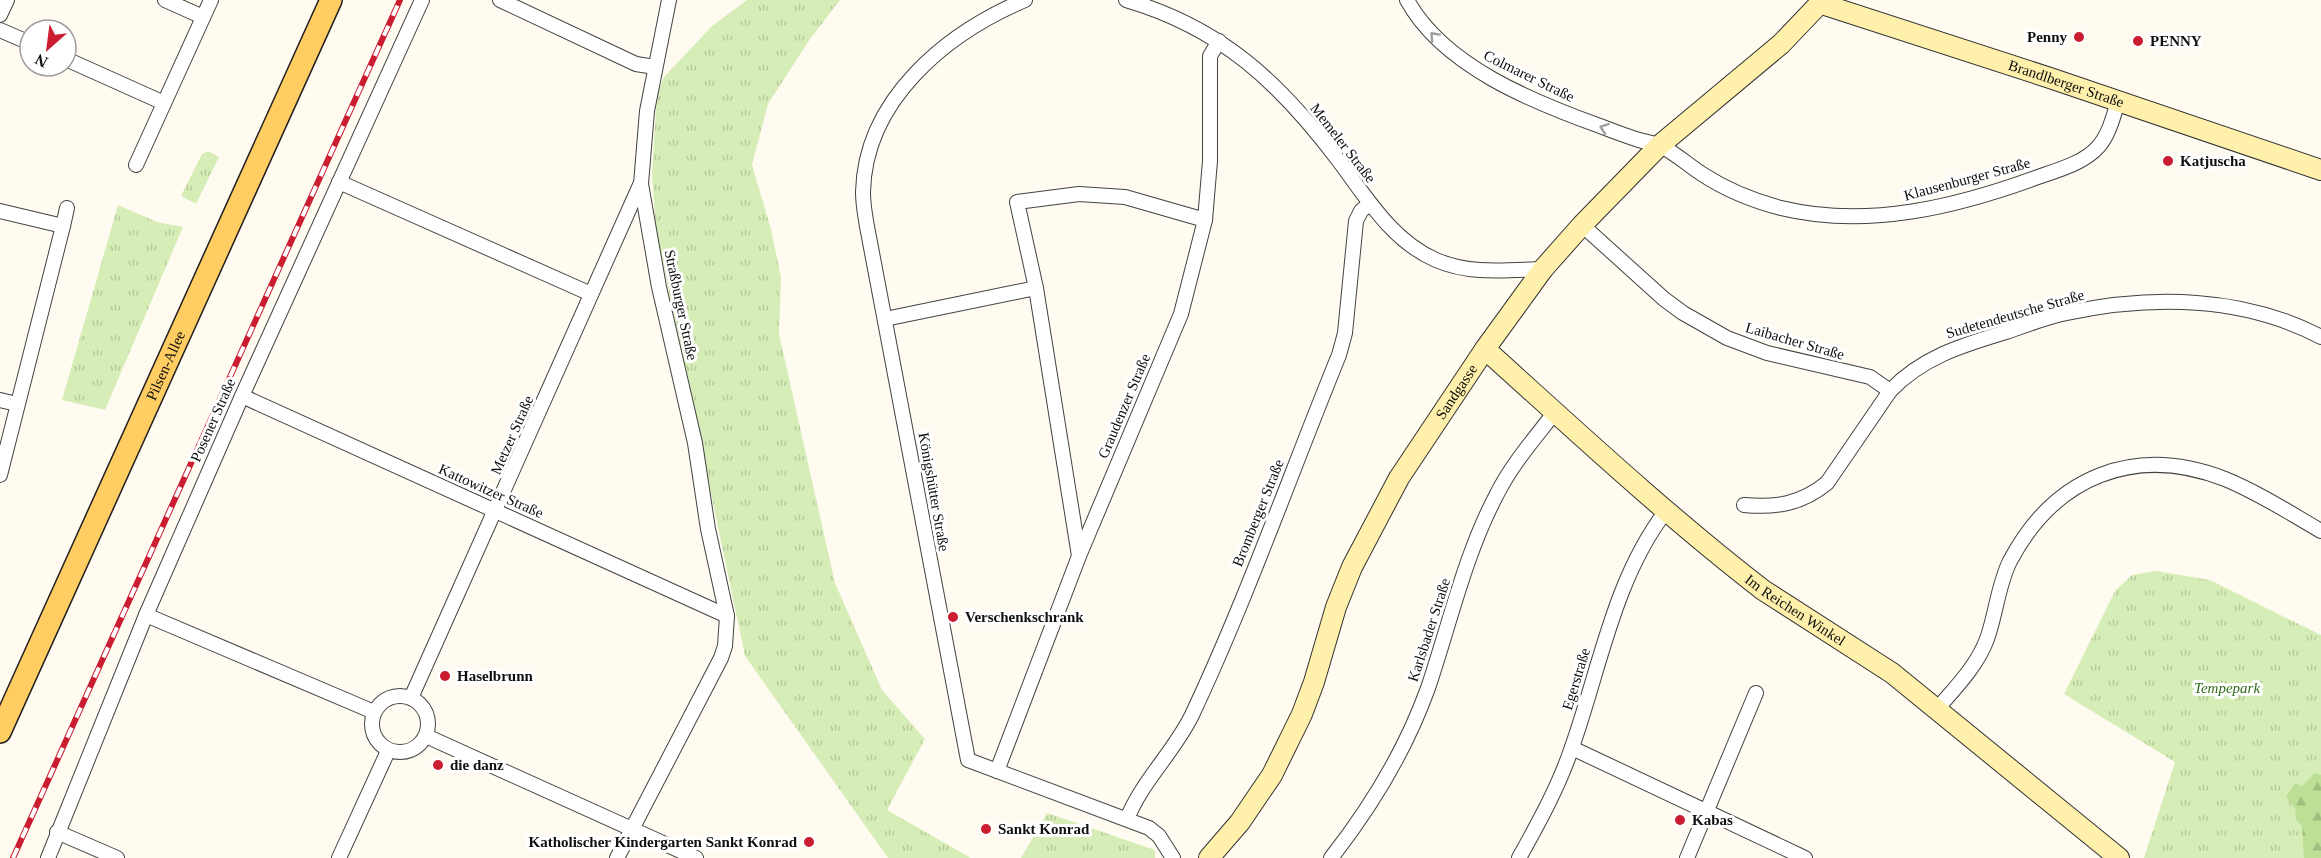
<svg xmlns="http://www.w3.org/2000/svg" width="2321" height="858" font-family="Georgia,serif">
  <style>
    .grass { fill: url(#grass-tufts) }
    .forest { fill: url(#forest-firs) }
    .lines { fill: none; stroke-linecap: round; stroke-linejoin: round }
    .street-casing { stroke: #424242; stroke-width: 16 }
    .secondary-casing { stroke: #313131; stroke-width: 22 }
    .primary-casing { stroke: #202020; stroke-width: 24 }
    .street { stroke: #fff; stroke-width: 14 }
    .secondary { stroke: #fff0ac; stroke-width: 20 }
    .primary { stroke: #ffcd61; stroke-width: 21 }
    .rail-casing { stroke: #ca1d32; stroke-width: 6 }
    .rail { stroke: #fff; stroke-width: 4; stroke-dasharray: 11; stroke-linecap: butt }
    .oneway { stroke: #9f9f9f }
    .poi-dot { fill: #ca1d32; stroke: #fff; stroke-width: 2 }
    .labels { text-anchor: middle; stroke-width: 6; stroke-linejoin: round; paint-order: stroke }
    .poi-label { font-size: 15px; font-weight: bold; fill: #0f0f0f; stroke: #fff; text-anchor: start }
    .street-label { font-size: 15px; fill: #0f0f0f; stroke: #fff }
    .park-label { font-size: 15px; font-style: italic; fill: #316c1a; stroke: #fff }
  </style>
  <defs>
    <pattern id="grass-tufts" width="24" height="20" patternUnits="userSpaceOnUse" patternTransform="scale(1.5)"><rect width="24" height="20" fill="#d7edb7"/><path d="M3 7l-1-3M5 7V3M7 7l1-3M15 17l-1-3M17 17v-4M19 17l1-3" fill="none" stroke="#b7ca9c"/></pattern>
    <pattern id="forest-firs" width="22" height="20" patternUnits="userSpaceOnUse" patternTransform="scale(1.5)"><rect width="22" height="20" fill="#bcdf95"/><path d="M5 1l3.5 6h-7zM16 11l3.5 6h-7z" fill="#a0be7f"/></pattern>
  </defs>
  <rect width="100%" height="100%" fill="#fffbf1"/>
  <!-- grass -->
  <g class="grass">
    <path d="M747 0H840L810 39 768 104 752 165 771 229 781 277 779 334 835 583 882 690 925 739 887 810 971 858H888L745 656 656 230 652 173 657 95 664 77 712 26Z"/>
    <path d="M208 151 219 157 196 204 181 196 202 154Z"/>
    <path d="M118 205 157 222 183 227 105 410 62 400Z"/>
    <path d="M2156 571 2210 580 2321 635V858H2144L2175 762 2064 694 2115 591 2132 575Z"/>
    <path d="M1047 813 1155 850V858H1021Z"/>
  </g>
  <!-- forest -->
  <path class="forest" d="M2315 773 2321 775V858H2304L2302 826 2296 819 2295 808 2286 797 2295 783 2302 786Z"/>
  <g class="lines">
    <defs>
      <g id="street">
        <path d="M165 0 203 17"/>
        <path d="M500 0 636 64 655 67"/>
        <path d="M1025 0C947 33 865 99 863 192 863 207 866 222 869 237L968 760 1149 828 1159 836 1173 858"/>
        <path d="M1126 0C1222 28 1280 83 1339 161 1366 197 1392 241 1436 260 1470 275 1507 270 1543 269"/>
        <path d="M1407 0C1443 66 1533 102 1600 126 1613 131 1626 136 1639 140 1646 142 1654 143 1661 146 1675 153 1688 165 1702 174 1725 189 1754 201 1781 208 1867 229 1956 207 2038 177 2058 170 2084 163 2098 147 2109 135 2113 117 2118 102"/>
        <path d="M0 15 7 0"/>
        <path d="M0 30 30 43"/>
        <path d="M66 59 164 103"/>
        <path d="M136 165 211 0"/>
        <path d="M339 182 591 294"/>
        <path d="M0 211 63 226 0 475"/>
        <path d="M1582 225 1664 299 1683 313 1727 338 1767 353 1870 377 1890 391"/>
        <path d="M63 226 67 208"/>
        <path d="M885 319 1036 288"/>
        <path d="M242 396 727 616"/>
        <path d="M0 400 17 404"/>
        <path d="M1744 505C1776 508 1801 504 1827 483L1890 391C1922 357 1963 345 2006 332 2026 325 2047 317 2067 313 2152 295 2243 296 2321 337"/>
        <path d="M1079 556 1036 288 1017 202 1079 194 1125 197 1205 220"/>
        <path d="M146 615 374 712"/>
        <circle cx="400" cy="724" r="28"/>
        <path d="M411 698 640 185"/>
        <path d="M1937 709C1956 687 1977 666 1987 639 1996 614 1998 585 2010 561 2055 476 2135 444 2225 479 2259 493 2290 513 2321 531"/>
        <path d="M426 736 696 858"/>
        <path d="M1572 748 1805 858"/>
        <path d="M997 771 1079 556 1181 314 1205 220 1210 161V56L1219 41"/>
        <path d="M1127 819C1142 781 1174 752 1192 715 1247 598 1290 475 1339 355L1345 333 1356 221 1361 211 1369 204"/>
        <path d="M57 832 117 858"/>
        <path d="M48 858 146 615 242 396 422 0"/>
        <path d="M339 858 388 751"/>
        <path d="M617 858 721 658 725 646 727 616 708 529 695 443 659 287 641 184 647 111 669 0"/>
        <path d="M1331 858C1371 807 1406 749 1428 688 1450 623 1465 554 1497 494 1512 464 1535 438 1555 412"/>
        <path d="M1519 858C1539 822 1559 786 1572 747 1600 668 1614 579 1666 511"/>
        <path d="M1687 858 1756 693"/>
      </g>
      <g id="secondary">
        <path id="s1" d="M1819 3 2050 78 2321 170"/>
        <path id="s2" d="M1485 349C1576 431 1666 515 1763 590L1892 673 2119 858"/>
        <path id="s3" d="M1209 858 1240 822 1272 775 1302 714 1314 682 1336 607 1352 567 1399 478 1485 349 1543 269 1582 225 1660 145 1781 44 1823 0"/>
      </g>
      <g id="primary">
        <path id="s4" d="M0 732 331 0"/>
      </g>
    </defs>
    <!-- street casing -->
    <use href="#street" class="street-casing"/>
    <!-- secondary casing -->
    <use href="#secondary" class="secondary-casing"/>
    <!-- primary casing -->
    <use href="#primary" class="primary-casing"/>
    <!-- street -->
    <use href="#street" class="street"/>
    <!-- secondary -->
    <use href="#secondary" class="secondary"/>
    <!-- primary -->
    <use href="#primary" class="primary"/>
    <defs>
      <path id="rail" d="M13 858 400 0"/>
    </defs>
    <!-- rail casing -->
    <use href="#rail" class="rail-casing"/>
    <!-- rail -->
    <use href="#rail" class="rail"/>
  </g>
  <!-- one-way arrows -->
  <defs><path id="oneway-chevron" d="M-2-3.5L2.5 0L-2 3.5" fill="none" stroke-width="1.6" stroke-linecap="round" stroke-linejoin="round" transform="scale(1.5)"/></defs>
  <g class="oneway">
    <use href="#oneway-chevron" transform="translate(1434 36) rotate(-133)"/>
    <use href="#oneway-chevron" transform="translate(1604 128) rotate(-160)"/>
  </g>
  <!-- markers -->
  <g class="poi-dot">
    <circle cx="2079" cy="37" r="6"/>
    <circle cx="2138" cy="41" r="6"/>
    <circle cx="2168" cy="161" r="6"/>
    <circle cx="953" cy="617" r="6"/>
    <circle cx="445" cy="676" r="6"/>
    <circle cx="438" cy="765" r="6"/>
    <circle cx="1680" cy="820" r="6"/>
    <circle cx="986" cy="829" r="6"/>
    <circle cx="809" cy="842" r="6"/>
  </g>
  <g class="labels">
    <!-- poi labels -->
    <g class="poi-label">
      <text x="2067" y="42" text-anchor="end">Penny</text>
      <text x="2150" y="46">PENNY</text>
      <text x="2180" y="166">Katjuscha</text>
      <text x="965" y="622">Verschenkschrank</text>
      <text x="457" y="681">Haselbrunn</text>
      <text x="450" y="770">die danz</text>
      <text x="1692" y="825">Kabas</text>
      <text x="998" y="834">Sankt Konrad</text>
      <text x="797" y="847" text-anchor="end">Katholischer Kindergarten Sankt Konrad</text>
    </g>
    <!-- street labels -->
    <g class="street-label">
      <text transform="translate(1529 76) rotate(26)" y="5">Colmarer Straße</text>
      <text dy="5" stroke="none"><textPath href="#s1" startOffset="260">Brandlberger Straße</textPath></text>
      <text transform="translate(1343 143) rotate(52)" y="5">Memeler Straße</text>
      <text transform="translate(1967 179) rotate(-15)" y="5">Klausenburger Straße</text>
      <text transform="translate(681 305) rotate(78)" y="5">Straßburger Straße</text>
      <text transform="translate(2015 314) rotate(-16)" y="5">Sudetendeutsche Straße</text>
      <text transform="translate(1795 341) rotate(16)" y="5">Laibacher Straße</text>
      <text dy="5" stroke="none"><textPath href="#s4" startOffset="402">Pilsen-Allee</textPath></text>
      <text dy="5" stroke="none"><textPath href="#s3" startOffset="532">Sandgasse</textPath></text>
      <text transform="translate(1124 406) rotate(-67)" y="5">Graudenzer Straße</text>
      <text transform="translate(213 420) rotate(-66)" y="5">Posener Straße</text>
      <text transform="translate(512 435) rotate(-66)" y="5">Metzer Straße</text>
      <text transform="translate(491 491) rotate(24)" y="5">Kattowitzer Straße</text>
      <text transform="translate(934 492) rotate(80)" y="5">Königshütter Straße</text>
      <text transform="translate(1258 513) rotate(-68)" y="5">Bromberger Straße</text>
      <text dy="5" stroke="none"><textPath href="#s2" startOffset="406">Im Reichen Winkel</textPath></text>
      <text transform="translate(1429 630) rotate(-72)" y="5">Karlsbader Straße</text>
      <text transform="translate(1576 679) rotate(-73)" y="5">Egerstraße</text>
    </g>
    <!-- park labels -->
    <g class="park-label">
      <text x="2227" y="693">Tempepark</text>
    </g>
  </g>
  <!-- north arrow -->
  <g transform="translate(48 48) rotate(208)"><circle r="28" fill="#ffffff" stroke="#9f9f9f" stroke-width="1.5"/>
  <path d="M0-4.5L10 22L0 15L-10 22Z" fill="#ca1d32"/>
  <text y="-9" font-size="16" font-weight="bold" text-anchor="middle" fill="#0f0f0f">N</text>
  </g>
</svg>
